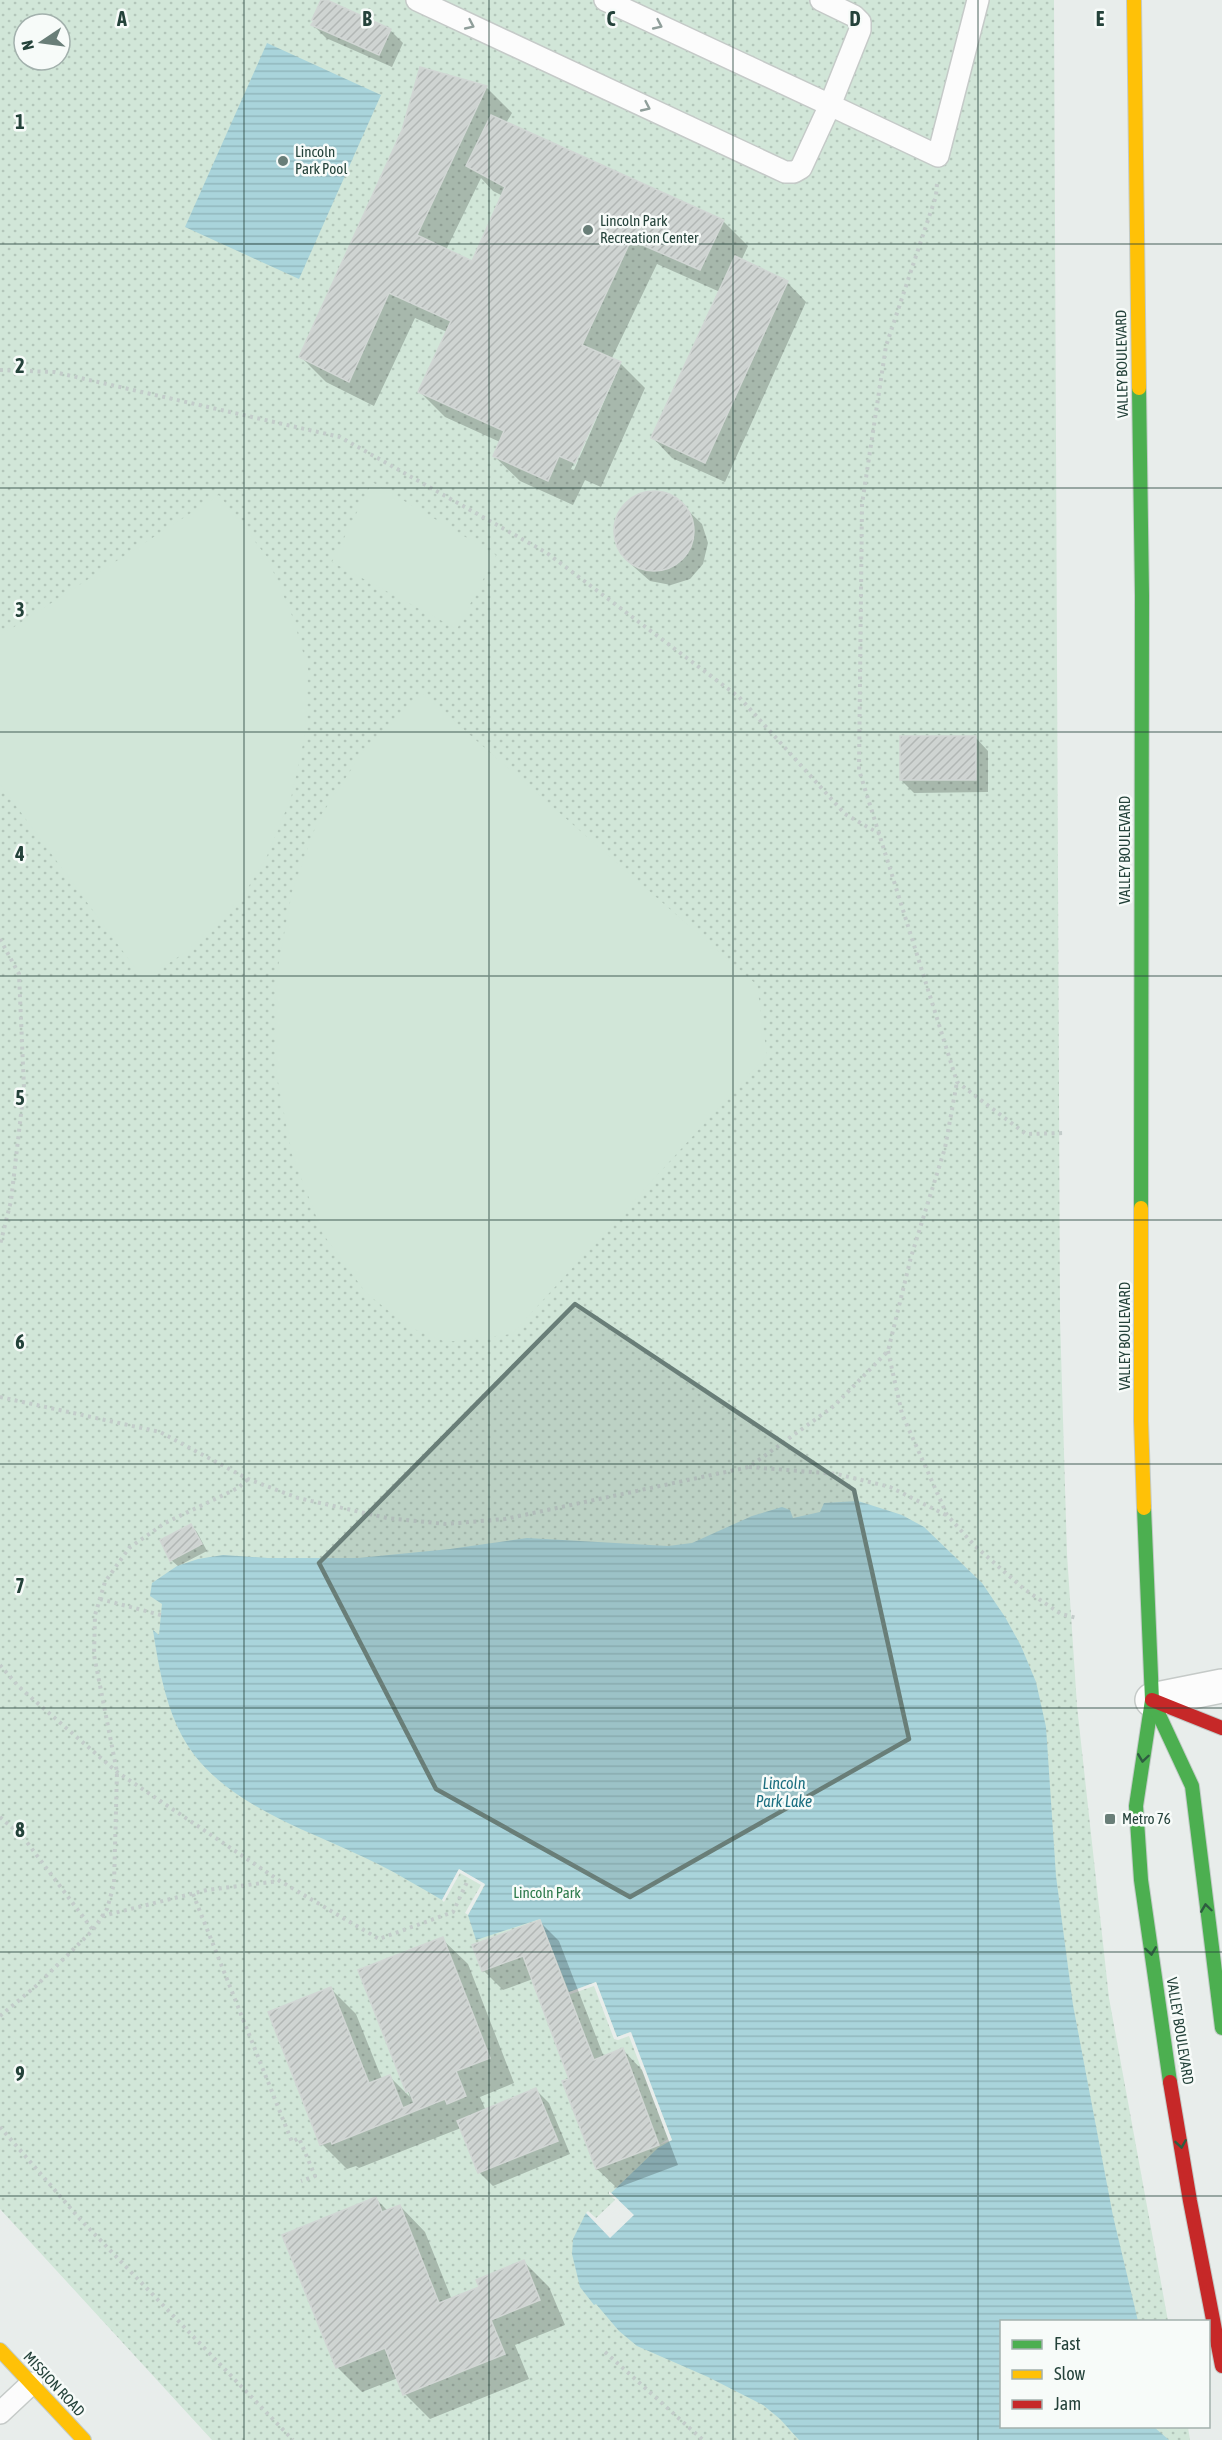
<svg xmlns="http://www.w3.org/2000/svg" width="1222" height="2440" font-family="'Asap Condensed',sans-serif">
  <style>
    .park { fill: url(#park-dots); fill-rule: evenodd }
    .pitch { fill: #d1e6d8 }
    .water { fill: url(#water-rules) }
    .pier { fill: #e8edeb }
    .shadow { fill: #0003; fill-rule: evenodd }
    .building { fill: url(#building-hatch); stroke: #d1d6d4; stroke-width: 1.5 }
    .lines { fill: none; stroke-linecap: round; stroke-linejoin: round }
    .lane-casing { stroke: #c5cac8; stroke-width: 24 }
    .street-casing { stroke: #c5cac8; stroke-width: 36 }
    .fast-casing { stroke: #c3cbc8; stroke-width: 16 }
    .slow-casing { stroke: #c3cbc8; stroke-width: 16 }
    .jam-casing { stroke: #c3cbc8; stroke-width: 16 }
    .path { stroke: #c3ccca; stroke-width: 4; stroke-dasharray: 3 4.5; stroke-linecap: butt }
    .lane { stroke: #fcfcfc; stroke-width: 21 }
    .street { stroke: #fcfcfc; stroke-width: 33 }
    .fast { stroke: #4caf50; stroke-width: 14 }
    .slow { stroke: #ffc107; stroke-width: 14 }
    .jam { stroke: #c62828; stroke-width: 14 }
    .oneway { stroke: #909f9b }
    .oneway2 { stroke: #2e5d40 }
    .marked { fill: #697e78; fill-opacity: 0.2; stroke: #697e78; stroke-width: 4.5; stroke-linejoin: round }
    .grid { fill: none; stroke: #24423a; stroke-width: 1.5; stroke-opacity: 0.55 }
    .poi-dot { fill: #697e78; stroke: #f7fbf9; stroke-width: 2 }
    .labels { text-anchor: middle; stroke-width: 5; stroke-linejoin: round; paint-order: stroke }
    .poi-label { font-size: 15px; fill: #24423a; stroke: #f7fbf9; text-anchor: start }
    .street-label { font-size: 15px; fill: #24423a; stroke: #f7fbf9 }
    .park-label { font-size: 15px; fill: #2d7a4b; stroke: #f7fbf9 }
    .water-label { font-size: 16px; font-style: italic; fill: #1c6f80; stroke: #f7fbf9 }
    .grid-label { font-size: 20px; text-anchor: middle; font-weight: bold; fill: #24423a; stroke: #f7fbf9; stroke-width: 5; stroke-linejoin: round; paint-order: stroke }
  </style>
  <defs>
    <pattern id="park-dots" width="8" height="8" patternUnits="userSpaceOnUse" patternTransform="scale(1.5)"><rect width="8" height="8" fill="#d1e6d8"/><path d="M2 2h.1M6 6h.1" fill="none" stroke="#b3c6ba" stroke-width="1.8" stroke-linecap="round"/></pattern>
    <pattern id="water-rules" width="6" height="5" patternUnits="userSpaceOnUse" patternTransform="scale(1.5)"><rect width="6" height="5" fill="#a9d4db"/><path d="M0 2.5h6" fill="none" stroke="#91b7bd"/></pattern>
    <pattern id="building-hatch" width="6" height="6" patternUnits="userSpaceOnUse" patternTransform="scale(1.5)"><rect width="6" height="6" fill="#cfd4d2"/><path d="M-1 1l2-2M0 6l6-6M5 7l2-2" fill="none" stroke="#b2b7b5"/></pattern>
  </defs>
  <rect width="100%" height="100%" fill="#e8edeb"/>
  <!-- park -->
  <path class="park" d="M0 0H1054L1060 1318 1067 1554 1077 1706 1109 1998 1168 2321 1002 2322V2426L1188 2427 1190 2440H212L0 2209ZM24 24H60V60H24Z"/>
  <!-- pitch -->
  <g class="pitch">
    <path d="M372 482 496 555 457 629 332 562Z"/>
    <path d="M219 495 267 557 293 618 308 669 305 735 291 798 267 856 241 899 184 953 144 980 0 784V636Z"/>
    <path d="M423 694 757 985 767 1055 512 1334 446 1342 409 1327 366 1293 323 1234 292 1154 277 1077 275 983 292 892 318 820 364 750Z"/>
  </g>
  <!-- water -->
  <g class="water">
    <path d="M267 43 381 95 299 279 185 227Z"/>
    <path d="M858 1501 902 1515 924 1527 982 1583 1005 1617 1021 1646 1036 1682 1046 1727 1056 1876 1073 2005 1113 2216 1138 2321 1002 2322V2426L1154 2427 1169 2440H799L780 2419 763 2405 708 2377 637 2346 619 2331 596 2304 594 2305 580 2287 572 2254 573 2239 586 2213 596 2222 619 2200 611 2193 658 2148 672 2140 630 2032 617 2037 596 1982 569 1992 540 1919 476 1940 468 1915 485 1885 459 1869 442 1900C421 1888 400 1875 378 1864 309 1829 213 1804 178 1728 164 1698 158 1663 153 1630L159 1635 162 1604 150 1596 152 1583 177 1566 198 1559 223 1555 268 1558H358L450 1549 527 1538 668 1546 692 1543 752 1516 782 1507 790 1510 793 1518 820 1512 824 1503Z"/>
  </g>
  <!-- pier -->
  <g class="pier">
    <path d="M459 1869 485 1884 468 1915 465 1913 481 1885 460 1873 444 1902 442 1900Z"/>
    <path d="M596 1982 617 2037 631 2032 672 2140 659 2145 668 2139 629 2036 618 2040 614 2039 594 1986 568 1995 567 1993Z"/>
    <path d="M609 2191 634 2215 610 2238 586 2213 588 2211 596 2218 615 2200 609 2194Z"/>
  </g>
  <!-- shadow -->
  <g class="shadow">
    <path d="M322 0 390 30 403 43 392 67 326 38 313 25Z"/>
    <path d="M421 69 486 87 512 113 506 123 723 221 748 246 741 261 787 282 806 302 725 482 672 458 653 438 720 292 657 264 611 360 620 363 645 388 601 487 585 480 573 505 520 481 494 456 500 442 445 417 420 392 447 332 415 318 374 406 326 382 301 357 403 130ZM481 178 493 191 503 196 473 263 446 250ZM614 372H617L574 470 571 469Z"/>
    <path d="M653 492 673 496 702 524 708 543 703 564 690 579 671 585 650 581 634 567 621 553 615 533 619 513 633 498Z"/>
    <path d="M975 737 988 751V792L914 793 901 780Z"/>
    <path d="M191 1526 197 1532 207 1551 178 1566 171 1560Z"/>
    <path d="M539 1921 559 1941 604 2057 623 2050 642 2070 678 2165 617 2188 597 2169 564 2082 571 2079 533 1979 503 1990 484 1971 474 1946Z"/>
    <path d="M442 1939 468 1964 514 2083 480 2097 486 2111 536 2090 549 2103 570 2154 493 2186 480 2173 461 2128 359 2168 356 2166 347 2169 322 2144 331 1989 356 2014 382 2079 389 2076 410 2097 360 1971Z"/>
    <path d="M376 2199 388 2211 400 2206 425 2232 452 2300 481 2288 524 2262 549 2287 565 2325 515 2345 529 2379 430 2419 405 2394 398 2378 362 2392 337 2367Z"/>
  </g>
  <!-- building -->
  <g class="building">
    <path d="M321 0H327L391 29 379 55 311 25 314 21 312 20Z"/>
    <path d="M420 67 487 86 417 235 472 261 505 187 466 166 491 115 724 220 700 270 631 240 582 345 621 362 575 463 559 456 548 481 493 456 504 431 418 392 451 321 389 293 349 382 299 357 402 130Z"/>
    <path d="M735 256 788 281 705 463 651 438Z"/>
    <circle cx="654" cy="531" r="40"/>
    <rect x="900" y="736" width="76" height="44"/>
    <path d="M191 1524 202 1544 170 1561 160 1540Z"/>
    <path d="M540 1920 594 2060 623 2048 659 2145 596 2169 562 2081 569 2079 523 1956 482 1971 472 1945Z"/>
    <path d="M443 1937 490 2058 456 2071 466 2096 447 2104 445 2099 332 2144 331 2141 320 2145 268 2012 331 1987 369 2083 390 2075 403 2108 414 2103 409 2091 406 2092 358 1970Z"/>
    <path d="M536 2088 558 2141 478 2173 457 2121Z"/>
    <path d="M376 2197 382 2212 400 2205 439 2303 479 2287 476 2280 524 2260 540 2300 491 2320 505 2354 403 2395 385 2348 336 2368 282 2235Z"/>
  </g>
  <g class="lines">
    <defs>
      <g id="lane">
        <path d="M417 0 785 172H794L801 168 830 105 938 156 978 0"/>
        <path d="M605 0 830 105 860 30V22L854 16 821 0"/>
        <path d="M0 2413 32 2383"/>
      </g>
      <path id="street" d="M1152 1700 1222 1686"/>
      <g id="fast">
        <path d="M1139 388 1142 595 1141 1208"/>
        <path d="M1144 1508 1152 1700 1136 1806 1141 1880 1170 2082"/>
        <path d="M1152 1700 1192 1786 1222 2028"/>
      </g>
      <g id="slow">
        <path d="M1134 0 1139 388"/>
        <path d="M1141 1208V1421L1144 1508"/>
        <path d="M0 2350 84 2440"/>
      </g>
      <g id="jam">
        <path d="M1152 1700 1222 1728"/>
        <path d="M1170 2082 1190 2201 1222 2366"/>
      </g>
    </defs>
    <!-- lane casing -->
    <use href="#lane" class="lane-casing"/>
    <!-- street casing -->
    <use href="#street" class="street-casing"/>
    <!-- fast casing -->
    <use href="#fast" class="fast-casing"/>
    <!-- slow casing -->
    <use href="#slow" class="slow-casing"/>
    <!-- jam casing -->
    <use href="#jam" class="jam-casing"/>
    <!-- path -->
    <g class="path">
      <path d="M937 184 936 196 886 346 862 504 859 770 957 1082 1026 1134 1066 1133"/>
      <path d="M0 370 54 372 340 437 547 553 739 697 845 814 880 834"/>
      <path d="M0 939 19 974 24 1088 11 1201 0 1245"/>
      <path d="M888 1351 902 1414 947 1515 975 1546 1024 1589 1061 1614 1077 1618"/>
      <path d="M0 1397 160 1432 248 1479 298 1498 387 1518 445 1524 505 1519 749 1467 834 1406 888 1351 911 1257 945 1148 957 1082"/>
      <path d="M749 1467 837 1474 890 1487 946 1515"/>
      <path d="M100 1599 161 1615"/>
      <path d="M0 1665 19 1687 117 1772 280 1881 379 1939 453 1912 467 1882"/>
      <path d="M0 1817 23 1837 93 1930"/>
      <path d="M193 1894 292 2142 299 2138 315 2176 301 2181"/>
      <path d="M102 1916 207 1890 279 1881"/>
      <path d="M0 2016 36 1986 93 1930 107 1909 114 1884 117 1772 94 1655 95 1615 105 1582 129 1548 165 1523 238 1488 248 1479"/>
      <path d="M0 2127 79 2218 293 2440"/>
      <path d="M605 2352 703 2440"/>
    </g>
    <!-- lane -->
    <use href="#lane" class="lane"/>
    <!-- street -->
    <use href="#street" class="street"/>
    <!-- fast -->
    <use href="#fast" class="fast"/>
    <!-- slow -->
    <use href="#slow" class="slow"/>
    <!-- jam -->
    <use href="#jam" class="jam"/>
  </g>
  <!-- one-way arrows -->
  <defs><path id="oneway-chevron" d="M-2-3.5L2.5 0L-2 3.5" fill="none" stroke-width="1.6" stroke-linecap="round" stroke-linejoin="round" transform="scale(1.5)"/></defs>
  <g class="oneway">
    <use href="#oneway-chevron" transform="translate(470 25) rotate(25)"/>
    <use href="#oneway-chevron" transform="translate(658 25) rotate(25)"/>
    <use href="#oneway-chevron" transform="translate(646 107) rotate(25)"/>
  </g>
  <g class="oneway2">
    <use href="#oneway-chevron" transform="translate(1143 1758) rotate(98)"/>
    <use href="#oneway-chevron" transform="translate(1206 1908) rotate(-98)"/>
    <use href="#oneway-chevron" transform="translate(1151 1951) rotate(82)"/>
    <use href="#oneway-chevron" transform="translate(1181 2144) rotate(81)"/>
  </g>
  <!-- marked area -->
  <path class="marked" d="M575 1304 854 1490 909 1739 630 1897 436 1789 319 1563Z"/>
  <!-- grid -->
  <path class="grid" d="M244 0V2440M489 0V2440M733 0V2440M978 0V2440M0 244H1222M0 488H1222M0 732H1222M0 976H1222M0 1220H1222M0 1464H1222M0 1708H1222M0 1952H1222M0 2196H1222"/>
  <!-- markers -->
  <g class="poi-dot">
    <circle cx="283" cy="161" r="6"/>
    <circle cx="588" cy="230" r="6"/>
    <rect x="1104" y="1813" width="12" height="12" rx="3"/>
  </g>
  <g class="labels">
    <!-- poi labels -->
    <g class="poi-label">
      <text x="295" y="157">Lincoln<tspan x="295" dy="17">Park Pool</tspan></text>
      <text x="600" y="226">Lincoln Park<tspan x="600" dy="17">Recreation Center</tspan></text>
      <text x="1122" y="1824">Metro 76</text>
    </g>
    <!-- street labels -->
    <g class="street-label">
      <text transform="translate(1122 364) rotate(-91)" y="5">VALLEY BOULEVARD</text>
      <text transform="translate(1125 850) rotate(-90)" y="5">VALLEY BOULEVARD</text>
      <text transform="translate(1125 1336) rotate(-90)" y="5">VALLEY BOULEVARD</text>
      <text transform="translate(1180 2031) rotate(81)" y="5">VALLEY BOULEVARD</text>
      <text transform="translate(54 2384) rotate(47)" y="5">MISSION ROAD</text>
    </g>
    <!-- park labels -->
    <g class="park-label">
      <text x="547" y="1898">Lincoln Park</text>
    </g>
    <!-- water labels -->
    <g class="water-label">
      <text x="784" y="1789">Lincoln<tspan x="784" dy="18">Park Lake</tspan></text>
    </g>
  </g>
  <g class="grid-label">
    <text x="122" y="26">A</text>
    <text x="367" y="26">B</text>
    <text x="611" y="26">C</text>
    <text x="855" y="26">D</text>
    <text x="1100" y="26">E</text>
    <text x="20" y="129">1</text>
    <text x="20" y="373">2</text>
    <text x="20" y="617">3</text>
    <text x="20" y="861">4</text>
    <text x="20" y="1105">5</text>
    <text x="20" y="1349">6</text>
    <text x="20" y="1593">7</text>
    <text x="20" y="1837">8</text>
    <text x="20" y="2081">9</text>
  </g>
  <!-- legend -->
  <rect x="1000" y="2320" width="210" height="108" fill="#f7fbf9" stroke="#a3b1ad" stroke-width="1.5"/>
  <rect x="1012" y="2340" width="30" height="9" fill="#4caf50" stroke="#a3b1ad" stroke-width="1.5"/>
  <text x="1054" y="2350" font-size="18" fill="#24423a">Fast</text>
  <rect x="1012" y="2370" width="30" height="9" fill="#ffc107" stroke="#a3b1ad" stroke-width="1.5"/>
  <text x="1054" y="2380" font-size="18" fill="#24423a">Slow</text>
  <rect x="1012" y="2400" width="30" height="9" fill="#c62828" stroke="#a3b1ad" stroke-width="1.5"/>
  <text x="1054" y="2410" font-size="18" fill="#24423a">Jam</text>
  <!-- north arrow -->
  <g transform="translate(42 42) rotate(257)"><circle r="28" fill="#f7fbf9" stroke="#a3b1ad" stroke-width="1.5"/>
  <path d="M0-4.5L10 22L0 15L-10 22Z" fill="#697e78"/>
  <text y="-9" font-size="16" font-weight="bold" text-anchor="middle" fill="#24423a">N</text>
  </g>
</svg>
